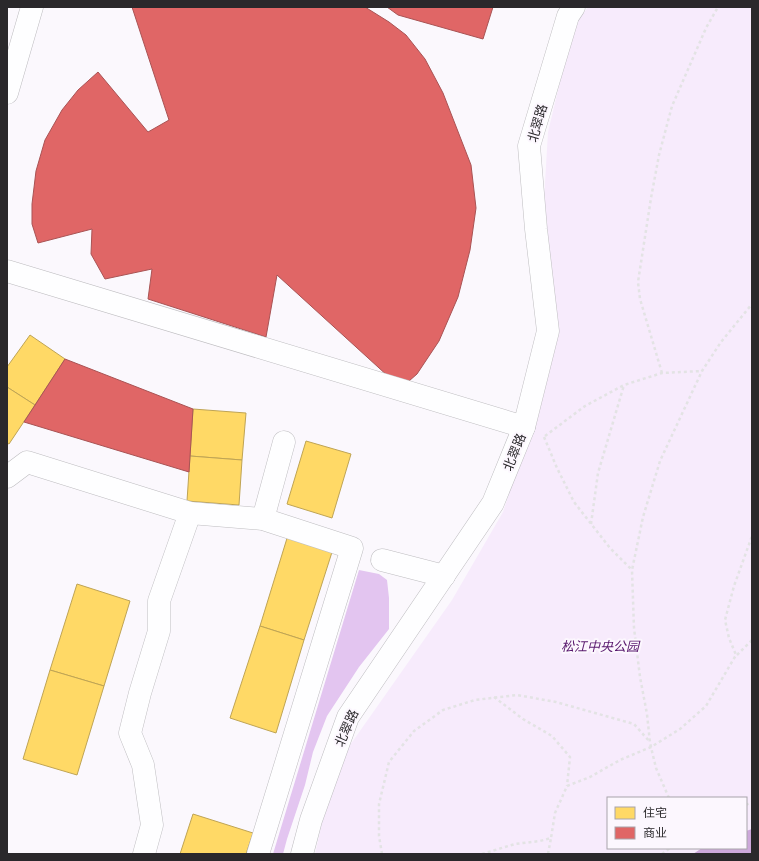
<svg xmlns="http://www.w3.org/2000/svg" width="759" height="861" font-family="'Noto Serif','Noto Sans SC',serif">
  <style>
    .green { fill: #f7ebfc; fill-rule: evenodd }
    .forest { fill: #e3c5f0 }
    .water { fill: #cda8db }
    .homes { fill: #ffd966; stroke: #bfa454 }
    .shops { fill: #e06666; stroke: #a95354 }
    .lines { fill: none; stroke-linecap: round; stroke-linejoin: round }
    .minor-casing { stroke: #bebdc0; stroke-width: 23 }
    .path { stroke: #e3e3e4; stroke-width: 2.5; stroke-dasharray: 3 3; stroke-linecap: butt }
    .minor { stroke: #fefeff; stroke-width: 22 }
    .labels { text-anchor: middle; stroke-width: 4; stroke-linejoin: round; paint-order: stroke }
    .street-label { font-size: 13px; fill: #2a282b; stroke: #fcf7fe }
    .park-label { font-size: 13px; font-style: italic; fill: #57166c; stroke: #fcf7fe }
  </style>
  <rect width="100%" height="100%" fill="#fbf8fd"/>
  <!-- green -->
  <path class="green" d="M588 7H752V854H315L322 823 348 748 452 600 503 512 544 387 543 217 548 132 573 28ZM608 798H746V848H608Z"/>
  <!-- forest -->
  <path class="forest" d="M359 570 379 574 387 580 389 598V629L359 667 327 716 313 752 305 785 287 839 283 854H273Z"/>
  <!-- water -->
  <path class="water" d="M752 829V854H693L702 848H746V831Z"/>
  <!-- homes -->
  <g class="homes">
    <path d="M30 335 65 359 35 405 7 387V367Z"/>
    <path d="M7 387 35 405 9 444 7 443Z"/>
    <path d="M193 409 246 413 242 460 190 456Z"/>
    <path d="M306 441 351 454 332 518 287 504Z"/>
    <path d="M190 456 242 460 239 505 187 501Z"/>
    <path d="M288 535 333 549 304 640 260 626Z"/>
    <path d="M77 584 130 601 104 686 50 670Z"/>
    <path d="M260 626 304 640 276 733 230 718Z"/>
    <path d="M50 670 104 686 77 775 23 759Z"/>
    <path d="M193 814 253 833 246 854H180Z"/>
  </g>
  <!-- shops -->
  <g class="shops">
    <path d="M132 7H365L389 22 406 35 425 59 443 93 471 165 476 208 470 250 458 297 439 341 417 374 401 388 277 275 266 337 148 299 152 269 105 279 91 254 92 229 38 243 32 224V204L36 171 45 140 62 110 78 90 98 72 148 132 169 120Z"/>
    <path d="M387 7H493L483 39 398 15Z"/>
    <path d="M65 359 193 409 189 472 24 422Z"/>
  </g>
  <g class="lines">
    <defs>
      <g id="minor">
        <path d="M7 93 32 7"/>
        <path d="M7 271 524 427"/>
        <path d="M7 477 27 462 190 513 263 519 352 548 258 854"/>
        <path d="M263 519 284 442"/>
        <path d="M382 560 444 576"/>
        <path d="M144 854 152 825 143 765 130 733 140 693 159 631V601L190 513"/>
        <path d="M302 854 311 820 348 717 493 503 524 427 548 331 536 229 529 146 568 16 574 7"/>
      </g>
    </defs>
    <!-- minor casing -->
    <use href="#minor" class="minor-casing"/>
    <!-- path -->
    <g class="path">
      <path d="M662 373 640 299 638 282 651 198 659 155 672 106 706 28 718 7"/>
      <path d="M545 436 585 406 624 385 662 373 702 371"/>
      <path d="M544 437 557 468 574 502 610 548 632 570"/>
      <path d="M591 524 598 473 624 385"/>
      <path d="M737 655 752 640"/>
      <path d="M494 697 523 719 552 736 570 757 567 786"/>
      <path d="M669 798 656 768 650 743 647 714 640 677 634 628 632 570 643 517 660 461 702 371 721 342 752 304"/>
      <path d="M746 805 752 802"/>
      <path d="M382 854 379 836V804L389 762 414 731 443 710 475 700 517 695 556 702 634 724 650 742"/>
      <path d="M482 854 515 844 540 841 551 838 555 813 567 786 590 777 620 760 651 747 680 729 706 706 736 655 729 638 725 620 734 586 752 536"/>
      <path d="M548 854 551 838"/>
      <path d="M662 854 670 848"/>
    </g>
    <!-- minor -->
    <use href="#minor" class="minor"/>
  </g>
  <g class="labels">
    <!-- street labels -->
    <g class="street-label">
      <text transform="translate(537 123) rotate(-74)" y="5">北翠路</text>
      <text transform="translate(514 452) rotate(-68)" y="5">北翠路</text>
      <text transform="translate(346 728) rotate(-66)" y="5">北翠路</text>
    </g>
    <!-- park labels -->
    <g class="park-label">
      <text x="600" y="651">松江中央公园</text>
    </g>
  </g>
  <!-- border -->
  <rect width="759" height="861" fill="none" stroke="#2a282b" stroke-width="16"/>
  <!-- legend -->
  <rect x="607" y="797" width="140" height="52" fill="#fcf7fe" stroke="#a8a4aa"/>
  <rect x="615" y="807" width="20" height="12" fill="#ffd966" stroke="#a8a4aa"/>
  <text x="643" y="817" font-size="12" fill="#2a282b">住宅</text>
  <rect x="615" y="827" width="20" height="12" fill="#e06666" stroke="#a8a4aa"/>
  <text x="643" y="837" font-size="12" fill="#2a282b">商业</text>
</svg>
